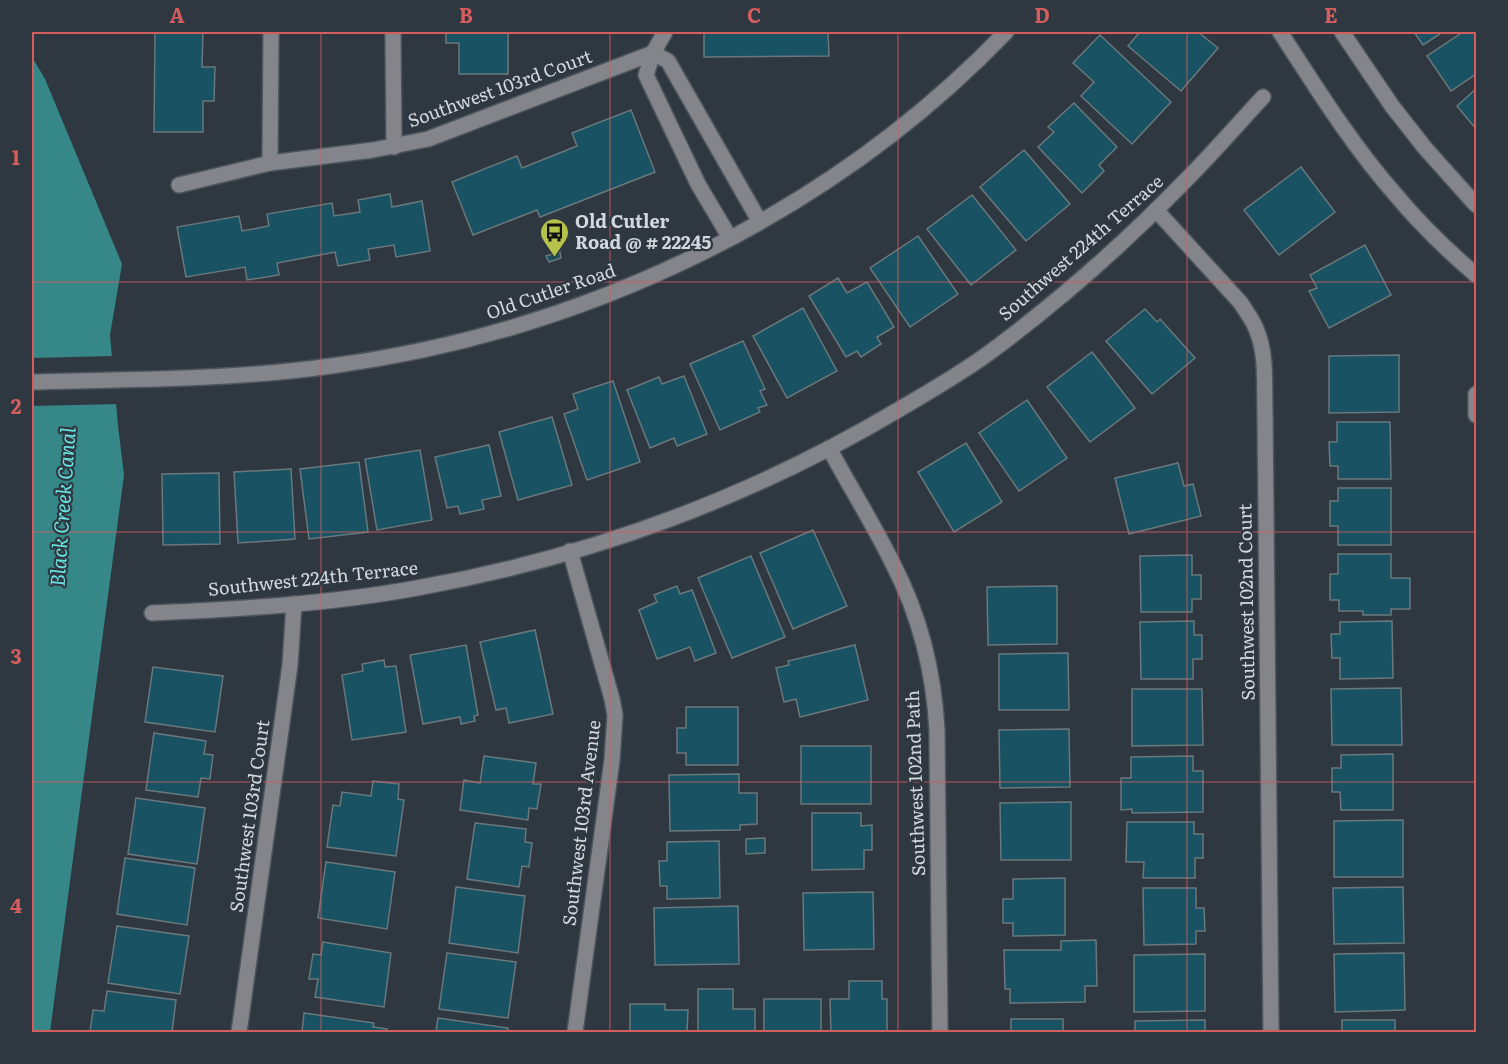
<svg xmlns="http://www.w3.org/2000/svg" width="1508" height="1064" font-family="Literata,serif">
  <style>
    .water { fill: #358887 }
    .pier { fill: #2f3841 }
    .building { fill: #195262; stroke: #69787d; stroke-width: 1.5 }
    .lines { fill: none; stroke-linecap: round; stroke-linejoin: round }
    .minor-casing { stroke: #4c555d; stroke-width: 18 }
    .minor { stroke: #84858b; stroke-width: 15 }
    .grid { fill: none; stroke: #d55d5e; stroke-width: 1.5; stroke-opacity: 0.55 }
    .labels { text-anchor: middle; stroke-width: 4.5; stroke-linejoin: round; paint-order: stroke }
    .street-label { font-size: 18px; fill: #d2d8dd; stroke: #2f3841 }
    .poi-label { font-size: 18px; font-weight: bold; fill: #d2d8dd; stroke: #2f3841; text-anchor: start }
    .water-label { font-size: 20px; font-style: italic; fill: #6ae4e3; stroke: #2f3841 }
    .neatline { fill: none; stroke: #d55d5e; stroke-width: 2 }
    .grid-label { font-size: 20px; text-anchor: middle; font-weight: bold; fill: #d55d5e }
  </style>
  <rect width="100%" height="100%" fill="#2f3841"/>
  <!-- water -->
  <path class="water" d="M32 57 45 79 122 264 110 335 118 426 124 475 50 1032H32Z"/>
  <!-- pier -->
  <path class="pier" d="M114 356 119 404 32 406V358Z"/>
  <!-- building -->
  <g class="building">
    <path d="M155 32H203L202 67H215L214 101H203V132H154Z"/>
    <path d="M446 32H508V74H459V43H446Z"/>
    <path d="M704 32H828L829 56 704 57Z"/>
    <path d="M1140 32H1198L1218 48 1181 91 1128 46Z"/>
    <path d="M1414 32H1443L1423 45Z"/>
    <path d="M1463 32H1476V74L1451 91 1427 56Z"/>
    <path d="M1100 35 1171 102 1132 144 1081 96 1094 82 1073 63Z"/>
    <path d="M1476 89V129L1457 106Z"/>
    <path d="M1074 103 1117 147 1099 165 1104 171 1082 193 1038 147 1054 132 1048 127Z"/>
    <path d="M631 110 655 172 540 217 537 210 473 235 452 182 517 156 522 168 577 146 572 133Z"/>
    <path d="M1024 150 1070 204 1026 241 980 187Z"/>
    <path d="M1301 167 1335 212 1279 255 1244 210Z"/>
    <path d="M390 194 392 207 422 201 430 251 396 257 394 245 368 249 370 260 338 266 335 252 277 263 279 275 247 280 245 267 186 277 177 227 239 216 242 231 269 226 267 214 332 203 334 216 360 212 358 200Z"/>
    <path d="M972 195 1016 250 971 285 927 229Z"/>
    <path d="M918 236 958 294 910 327 870 268Z"/>
    <path d="M1365 245 1391 295 1329 328 1309 291 1317 288 1310 275Z"/>
    <path d="M560 252 561 258 549 262 546 256Z"/>
    <path d="M838 278 847 293 867 282 894 327 877 337 881 344 861 357 857 351 846 357 809 296Z"/>
    <path d="M803 308 837 371 787 398 753 336Z"/>
    <path d="M1145 309 1157 322 1160 319 1195 358 1152 394 1106 341Z"/>
    <path d="M743 341 765 389 760 391 767 405 758 408 760 412 720 430 690 364Z"/>
    <path d="M1092 352 1135 408 1090 442 1047 387Z"/>
    <path d="M1399 355V412L1329 413V356Z"/>
    <path d="M684 376 707 434 677 446 674 438 650 448 627 390 659 377 662 384Z"/>
    <path d="M613 381 640 462 587 480 564 414 578 409 573 394Z"/>
    <path d="M1027 400 1067 458 1019 491 979 433Z"/>
    <path d="M552 417 572 485 518 500 499 432Z"/>
    <path d="M1337 422H1390L1391 479H1338V466H1330L1329 442H1337Z"/>
    <path d="M966 443 1002 502 954 532 918 472Z"/>
    <path d="M489 445 501 496 482 500 484 509 460 514 458 506 447 508 435 457Z"/>
    <path d="M420 450 432 520 377 530 365 459Z"/>
    <path d="M359 462 368 532 309 539 300 469Z"/>
    <path d="M1178 463 1184 486 1193 484 1201 516 1129 534 1115 478Z"/>
    <path d="M291 469 295 539 238 543 234 472Z"/>
    <path d="M219 473 220 544 163 545 162 474Z"/>
    <path d="M1338 488H1391V545H1338V526H1330V501H1338Z"/>
    <path d="M813 530 847 606 793 629 760 553Z"/>
    <path d="M1338 554H1391V578H1410V609H1391V615H1363V611H1339V600H1330V574H1338Z"/>
    <path d="M1192 555V575H1201V599H1192V612H1141L1140 556Z"/>
    <path d="M751 556 785 637 732 658 698 578Z"/>
    <path d="M677 586 680 594 692 590 716 653 695 661 690 647 657 659 639 610 657 602 654 595Z"/>
    <path d="M1057 586V644L988 645 987 587Z"/>
    <path d="M1194 621V635H1202V659H1193V679H1141L1140 622Z"/>
    <path d="M1392 621 1393 678 1340 679V658H1332L1331 634H1340V622Z"/>
    <path d="M535 630 553 714 509 723 506 708 496 710 480 642Z"/>
    <path d="M466 645 478 715 474 716 475 721 461 724 460 717 423 724 410 655Z"/>
    <path d="M855 645 868 700 800 717 796 699 784 702 776 668 789 665 788 661Z"/>
    <path d="M1068 653 1069 710H999V654Z"/>
    <path d="M384 660 385 667 396 666 406 732 352 740 342 675 363 671 362 664Z"/>
    <path d="M153 667 223 676 215 732 145 722Z"/>
    <path d="M1401 688 1402 745H1332L1331 689Z"/>
    <path d="M1132 689H1202L1203 745 1132 746Z"/>
    <path d="M686 707H738V765H686V753H677V728H686Z"/>
    <path d="M1069 729 1070 787 1000 788 999 730Z"/>
    <path d="M154 733 206 741 204 754 213 755 210 779 201 778 198 797 146 790Z"/>
    <rect x="801" y="746" width="70" height="58"/>
    <path d="M1393 754V810H1341L1340 792H1332V768H1341V755Z"/>
    <path d="M484 756 536 763 533 784H541L537 809 529 808 528 820 460 810 464 780 480 783Z"/>
    <path d="M1193 756V771H1203V812L1132 813V809L1121 810V778H1131V757Z"/>
    <path d="M739 774V793H757V824L740 825V830L670 831 669 775Z"/>
    <path d="M373 781 399 784 398 799 404 800 396 856 327 847 333 805 340 806 342 792 371 796Z"/>
    <path d="M136 798 205 808 197 864 128 854Z"/>
    <path d="M1071 802V860H1001L1000 803Z"/>
    <path d="M812 813H861V826L872 825V850H864V869L812 870Z"/>
    <path d="M1403 820V877H1334V821Z"/>
    <path d="M1127 822H1194V834H1203V858H1195V878H1143L1144 862H1126Z"/>
    <path d="M475 823 526 829 525 842 532 843 529 867 522 866 519 887 467 879Z"/>
    <path d="M765 838V853L746 854V839Z"/>
    <path d="M719 841 720 898 667 899V886H660L659 861H667V842Z"/>
    <path d="M125 858 195 868 187 925 117 914Z"/>
    <path d="M326 862 395 872 387 929 318 918Z"/>
    <path d="M1065 878V935L1013 936V923H1003V899H1013V879Z"/>
    <path d="M456 887 525 896 518 953 449 943Z"/>
    <path d="M1403 887 1404 943 1334 944 1333 888Z"/>
    <path d="M1143 888H1196V908H1204L1205 931H1196V944L1144 945Z"/>
    <path d="M873 892 874 949 804 950 803 893Z"/>
    <path d="M738 906 739 964 655 965 654 908Z"/>
    <path d="M117 926 189 936 180 994 108 983Z"/>
    <path d="M1096 940 1097 986H1085V1002L1010 1003V989H1005L1004 950H1061V941Z"/>
    <path d="M323 942 391 953 384 1007 315 997 318 979H309L313 954 321 955Z"/>
    <path d="M447 953 516 962 508 1018 439 1009Z"/>
    <path d="M1404 953 1405 1010 1335 1012 1334 954Z"/>
    <path d="M1205 954V1011L1134 1012V955Z"/>
    <path d="M849 981H882V999H887V1032H831L830 999H849Z"/>
    <path d="M698 989H733V1009H755V1032H698Z"/>
    <path d="M107 991 176 1000 172 1032H90L93 1010 104 1011Z"/>
    <rect x="764" y="999" width="57" height="33"/>
    <path d="M630 1004H665V1010H688L687 1032H630Z"/>
    <path d="M304 1013 374 1023 373 1027 387 1029V1032H302Z"/>
    <path d="M438 1018 508 1028 507 1032H436Z"/>
    <rect x="1011" y="1019" width="52" height="13"/>
    <path d="M1205 1020V1032H1135V1021Z"/>
    <rect x="1342" y="1020" width="53" height="12"/>
  </g>
  <g class="lines">
    <defs>
      <g id="minor">
        <path d="M393 32 394 147"/>
        <path d="M665 32 653 53 646 75 698 184 730 238"/>
        <path d="M1280 32C1316 87 1351 144 1395 194 1419 223 1448 251 1476 275"/>
        <path d="M1342 32 1392 106 1425 148 1476 205"/>
        <path d="M653 53 668 61 760 222"/>
        <path d="M270 163 271 32"/>
        <path d="M179 185 270 163 373 150 428 139 653 53"/>
        <path d="M1156 210 1240 302C1246 311 1253 320 1257 331 1267 356 1264 385 1265 412L1271 1032"/>
        <path d="M32 382C131 379 232 380 331 366 584 332 829 216 1006 32"/>
        <path d="M1476 394V415"/>
        <path d="M829 448C850 487 874 525 893 564 920 616 934 673 937 731L940 1032"/>
        <path d="M570 551 612 699 615 715 612 760 575 1032"/>
        <path d="M152 613C240 609 330 604 417 588 586 558 750 498 898 410 929 392 960 374 989 353 1059 301 1125 243 1185 181 1212 154 1237 125 1263 97"/>
        <path d="M239 1032 290 665 294 604"/>
      </g>
    </defs>
    <!-- minor casing -->
    <use href="#minor" class="minor-casing"/>
    <!-- minor -->
    <use href="#minor" class="minor"/>
  </g>
  <!-- grid -->
  <path class="grid" d="M321 32V1032M610 32V1032M898 32V1032M1187 32V1032M32 282H1476M32 532H1476M32 782H1476"/>
  <!-- icons -->
  <defs>
    <symbol id="bus-pin" viewBox="-11 -11 22 30"><path d="M0 17L-7.5 6A9.5 9.5 0 1 1 7.5 6Z" fill="#b5c249" stroke="#2f3841"/><path d="M-5-6H5V4H4V6H2V4H-2V6H-4V4H-5ZM-3.5-4V0h7V-4ZM-3.5 1.2v1.5H-2V1.2ZM2 1.2v1.5H3.5V1.2Z" fill="#111"/></symbol>
  </defs>
  <g fill-rule="evenodd">
    <use href="#bus-pin" x="538" y="216" width="33" height="45"/>
  </g>
  <g class="labels">
    <!-- street labels -->
    <g class="street-label">
      <text transform="translate(500 89) rotate(-20)" y="6">Southwest 103rd Court</text>
      <text transform="translate(1081 248) rotate(-41)" y="6">Southwest 224th Terrace</text>
      <text transform="translate(551 292) rotate(-19)" y="6">Old Cutler Road</text>
      <text transform="translate(313 579) rotate(-6)" y="6">Southwest 224th Terrace</text>
      <text transform="translate(1247 602) rotate(-91)" y="6">Southwest 102nd Court</text>
      <text transform="translate(916 783) rotate(-92)" y="6">Southwest 102nd Path</text>
      <text transform="translate(250 816) rotate(-82)" y="6">Southwest 103rd Court</text>
      <text transform="translate(582 823) rotate(-83)" y="6">Southwest 103rd Avenue</text>
    </g>
    <!-- poi labels -->
    <g class="poi-label">
      <text x="575" y="228">Old Cutler<tspan x="575" dy="21">Road @ # 22245</tspan></text>
    </g>
    <!-- water labels -->
    <g class="water-label">
      <text transform="translate(63 507) rotate(-86)" y="7">Black Creek Canal</text>
    </g>
  </g>
  <!-- border -->
  <rect width="1508" height="1064" fill="none" stroke="#2f3841" stroke-width="66"/>
  <rect x="33" y="33" width="1442" height="998" class="neatline"/>
  <g class="grid-label">
    <text x="177" y="23">A</text>
    <text x="466" y="23">B</text>
    <text x="754" y="23">C</text>
    <text x="1042" y="23">D</text>
    <text x="1331" y="23">E</text>
    <text x="16" y="165">1</text>
    <text x="16" y="414">2</text>
    <text x="16" y="664">3</text>
    <text x="16" y="913">4</text>
  </g>
</svg>
